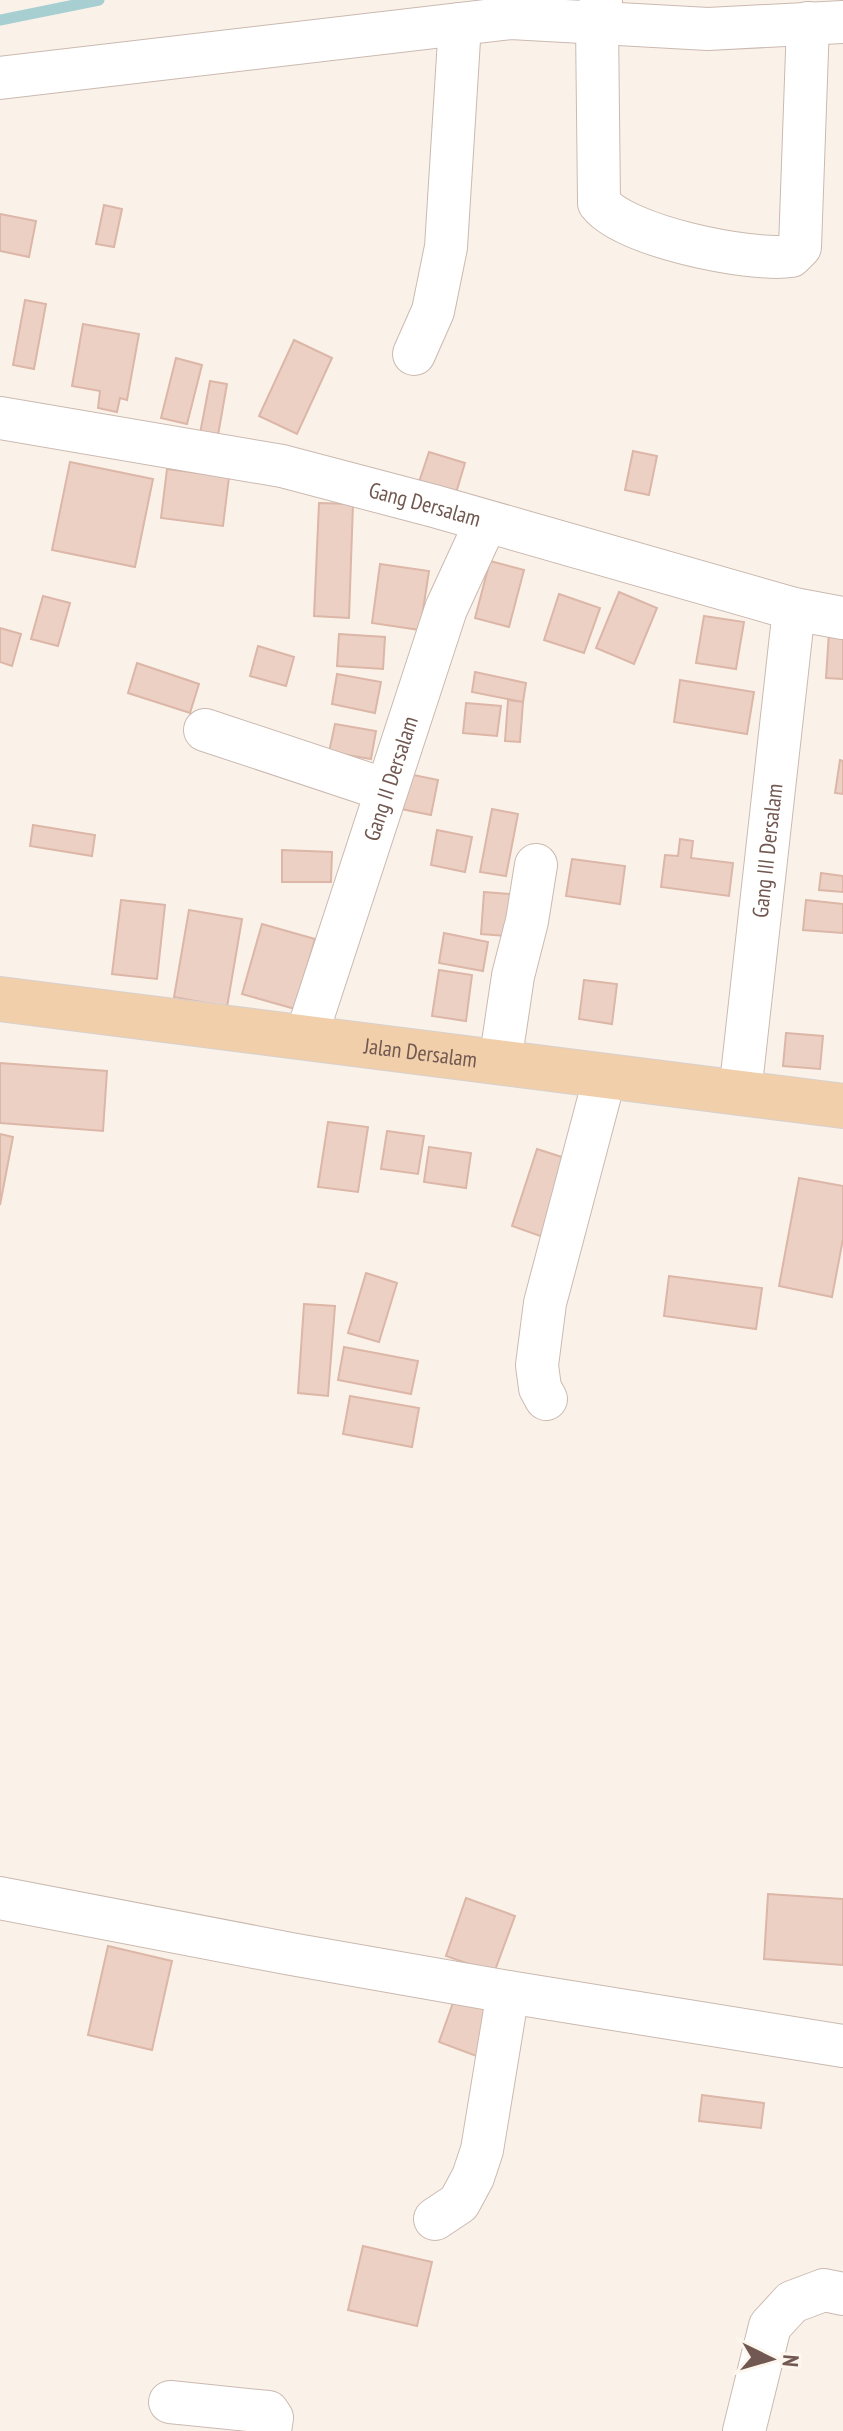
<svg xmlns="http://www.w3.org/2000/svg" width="843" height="2431" font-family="'PT Sans Narrow',sans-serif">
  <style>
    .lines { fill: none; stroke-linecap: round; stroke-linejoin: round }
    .stream { stroke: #a7cfd2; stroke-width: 11 }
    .building { fill: #ecd0c4; stroke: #dcb6a7; stroke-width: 2 }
    .minor-casing { stroke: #cbb9b0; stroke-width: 44 }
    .primary-casing { stroke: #d7d0ce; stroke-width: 46 }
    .minor { stroke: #fff; stroke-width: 42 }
    .primary { stroke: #f0cfaa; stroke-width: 44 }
    .labels { text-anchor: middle; stroke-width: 8; stroke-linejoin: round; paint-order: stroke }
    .street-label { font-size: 22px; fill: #715850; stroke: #fdf6ef }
  </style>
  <rect width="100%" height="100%" fill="#faf2e9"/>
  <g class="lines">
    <!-- stream -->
    <path class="stream" d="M0 20 99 0"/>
  </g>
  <!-- building -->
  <g class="building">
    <path d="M104 205 122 209 114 247 96 244Z"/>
    <path d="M0 214 36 221 29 257 0 251Z"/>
    <path d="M25 300 46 304 34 369 13 365Z"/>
    <path d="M83 324 139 334 127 400 120 398 117 412 98 408 100 391 72 386Z"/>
    <path d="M294 340 332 358 297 434 259 416Z"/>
    <path d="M176 358 202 365 187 424 161 418Z"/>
    <path d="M210 381 227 384 217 441 199 439Z"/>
    <path d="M633 451 657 456 649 495 625 490Z"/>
    <path d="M429 452 465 463 453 503 416 491Z"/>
    <path d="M70 462 153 479 135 567 52 550Z"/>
    <path d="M167 469 229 477 223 526 161 518Z"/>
    <path d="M319 503 353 504 349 618 314 616Z"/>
    <path d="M490 561 524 570 509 627 475 618Z"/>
    <path d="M380 564 429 571 420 630 372 623Z"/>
    <path d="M619 592 657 608 634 664 596 648Z"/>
    <path d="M559 594 600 608 584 653 544 640Z"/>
    <path d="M43 596 70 603 58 646 31 639Z"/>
    <path d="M704 616 744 622 736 669 696 663Z"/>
    <path d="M0 628 21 634 12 666 0 662Z"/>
    <path d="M829 632 843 634V679L826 678Z"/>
    <path d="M339 634 385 637 383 669 337 666Z"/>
    <path d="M258 646 294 657 286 686 250 676Z"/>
    <path d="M137 663 199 684 190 713 128 693Z"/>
    <path d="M475 672 526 683 523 702 472 692Z"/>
    <path d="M337 674 381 682 375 713 332 704Z"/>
    <path d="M680 680 754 692 747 734 674 722Z"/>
    <path d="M508 700 523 702 520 742 505 741Z"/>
    <path d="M466 703 501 706 497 736 463 733Z"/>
    <path d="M335 724 376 731 371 759 329 752Z"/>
    <path d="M840 760 843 761V794L835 793Z"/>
    <path d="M394 771 438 780 431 815 386 806Z"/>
    <path d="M492 809 518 814 506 876 480 872Z"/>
    <path d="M33 825 95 835 92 856 30 846Z"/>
    <path d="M437 830 472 837 465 872 431 865Z"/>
    <path d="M680 839 693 841 691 858 733 863 729 896 661 887 665 855 678 856Z"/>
    <path d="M282 850 332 852 331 882H282Z"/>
    <path d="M572 859 625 866 620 904 566 896Z"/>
    <path d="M821 873 843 876V892L819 890Z"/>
    <path d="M484 892 523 895 519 937 481 934Z"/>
    <path d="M121 900 165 905 157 979 112 974Z"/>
    <path d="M806 900 843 904V933L803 930Z"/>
    <path d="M189 910 242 919 227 1007 174 997Z"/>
    <path d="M262 924 315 939 295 1009 242 994Z"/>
    <path d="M444 933 488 942 483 971 439 963Z"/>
    <path d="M439 970 472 975 466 1021 432 1016Z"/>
    <path d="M584 980 617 984 612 1024 579 1019Z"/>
    <path d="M786 1033 823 1036 820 1069 783 1066Z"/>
    <path d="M0 1063 107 1071 103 1131 0 1123Z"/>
    <path d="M328 1122 368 1127 358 1192 318 1187Z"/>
    <path d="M387 1131 424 1136 418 1174 381 1169Z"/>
    <path d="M0 1134 13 1137 0 1205Z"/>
    <path d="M429 1147 471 1153 466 1188 424 1182Z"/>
    <path d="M537 1149 568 1159 543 1237 512 1226Z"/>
    <path d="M799 1178 843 1186V1239L832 1297 779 1286Z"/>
    <path d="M366 1273 397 1283 379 1342 348 1333Z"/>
    <path d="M669 1276 762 1288 756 1329 664 1316Z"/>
    <path d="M304 1304 335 1306 328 1396 298 1393Z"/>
    <path d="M344 1347 418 1361 411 1394 338 1380Z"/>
    <path d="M350 1396 419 1408 412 1447 343 1434Z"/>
    <path d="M768 1894 843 1899V1965L764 1959Z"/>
    <path d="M466 1898 515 1916 494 1973 446 1956Z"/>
    <path d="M108 1946 172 1961 152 2050 88 2035Z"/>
    <path d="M459 1986 499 2001 479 2057 439 2042Z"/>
    <path d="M702 2095 764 2103 761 2128 699 2121Z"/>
    <path d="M363 2246 432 2262 417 2326 348 2310Z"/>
  </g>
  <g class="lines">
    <defs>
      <g id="minor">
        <path d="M601 0 597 23 599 203C624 236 750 262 791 256L800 247 808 23"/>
        <path d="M0 78 511 18 708 29 843 22"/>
        <path d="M414 354 433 311 446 247 460 24"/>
        <path id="s1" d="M0 418 282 466 434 506 794 609 843 618"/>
        <path d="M205 730 386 790"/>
        <path id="s2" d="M306 1037 446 609 486 522"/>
        <path d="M500 1063 513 976 527 921 536 865"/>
        <path id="s3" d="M740 1093 794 609"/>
        <path d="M546 1399 540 1388 537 1365 545 1303 605 1076"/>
        <path d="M0 1898 291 1954 508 1992 843 2046"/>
        <path d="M435 2219 459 2203 473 2177 482 2150 508 1992"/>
        <path d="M170 2402 268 2412 272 2418 270 2431"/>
        <path d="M744 2431 770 2326 792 2302 824 2290 843 2294"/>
      </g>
      <g id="primary">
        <path id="s4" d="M0 999 843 1106"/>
      </g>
    </defs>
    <!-- minor casing -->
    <use href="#minor" class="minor-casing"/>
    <!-- primary casing -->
    <use href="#primary" class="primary-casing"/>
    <!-- minor -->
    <use href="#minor" class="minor"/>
    <!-- primary -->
    <use href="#primary" class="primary"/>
  </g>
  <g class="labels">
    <!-- street labels -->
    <g class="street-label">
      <text dy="8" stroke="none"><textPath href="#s1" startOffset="434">Gang Dersalam</textPath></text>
      <text dy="8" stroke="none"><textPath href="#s2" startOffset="272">Gang II Dersalam</textPath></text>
      <text dy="8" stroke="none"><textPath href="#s3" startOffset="244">Gang III Dersalam</textPath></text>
      <text dy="8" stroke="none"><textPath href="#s4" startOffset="424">Jalan Dersalam</textPath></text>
    </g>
  </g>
  <!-- north arrow -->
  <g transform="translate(771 2359) rotate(95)" stroke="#fdf6ef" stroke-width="6" paint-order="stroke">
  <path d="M0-6L14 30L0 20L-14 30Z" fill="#715850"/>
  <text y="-12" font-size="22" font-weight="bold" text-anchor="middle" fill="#715850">N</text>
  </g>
</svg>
